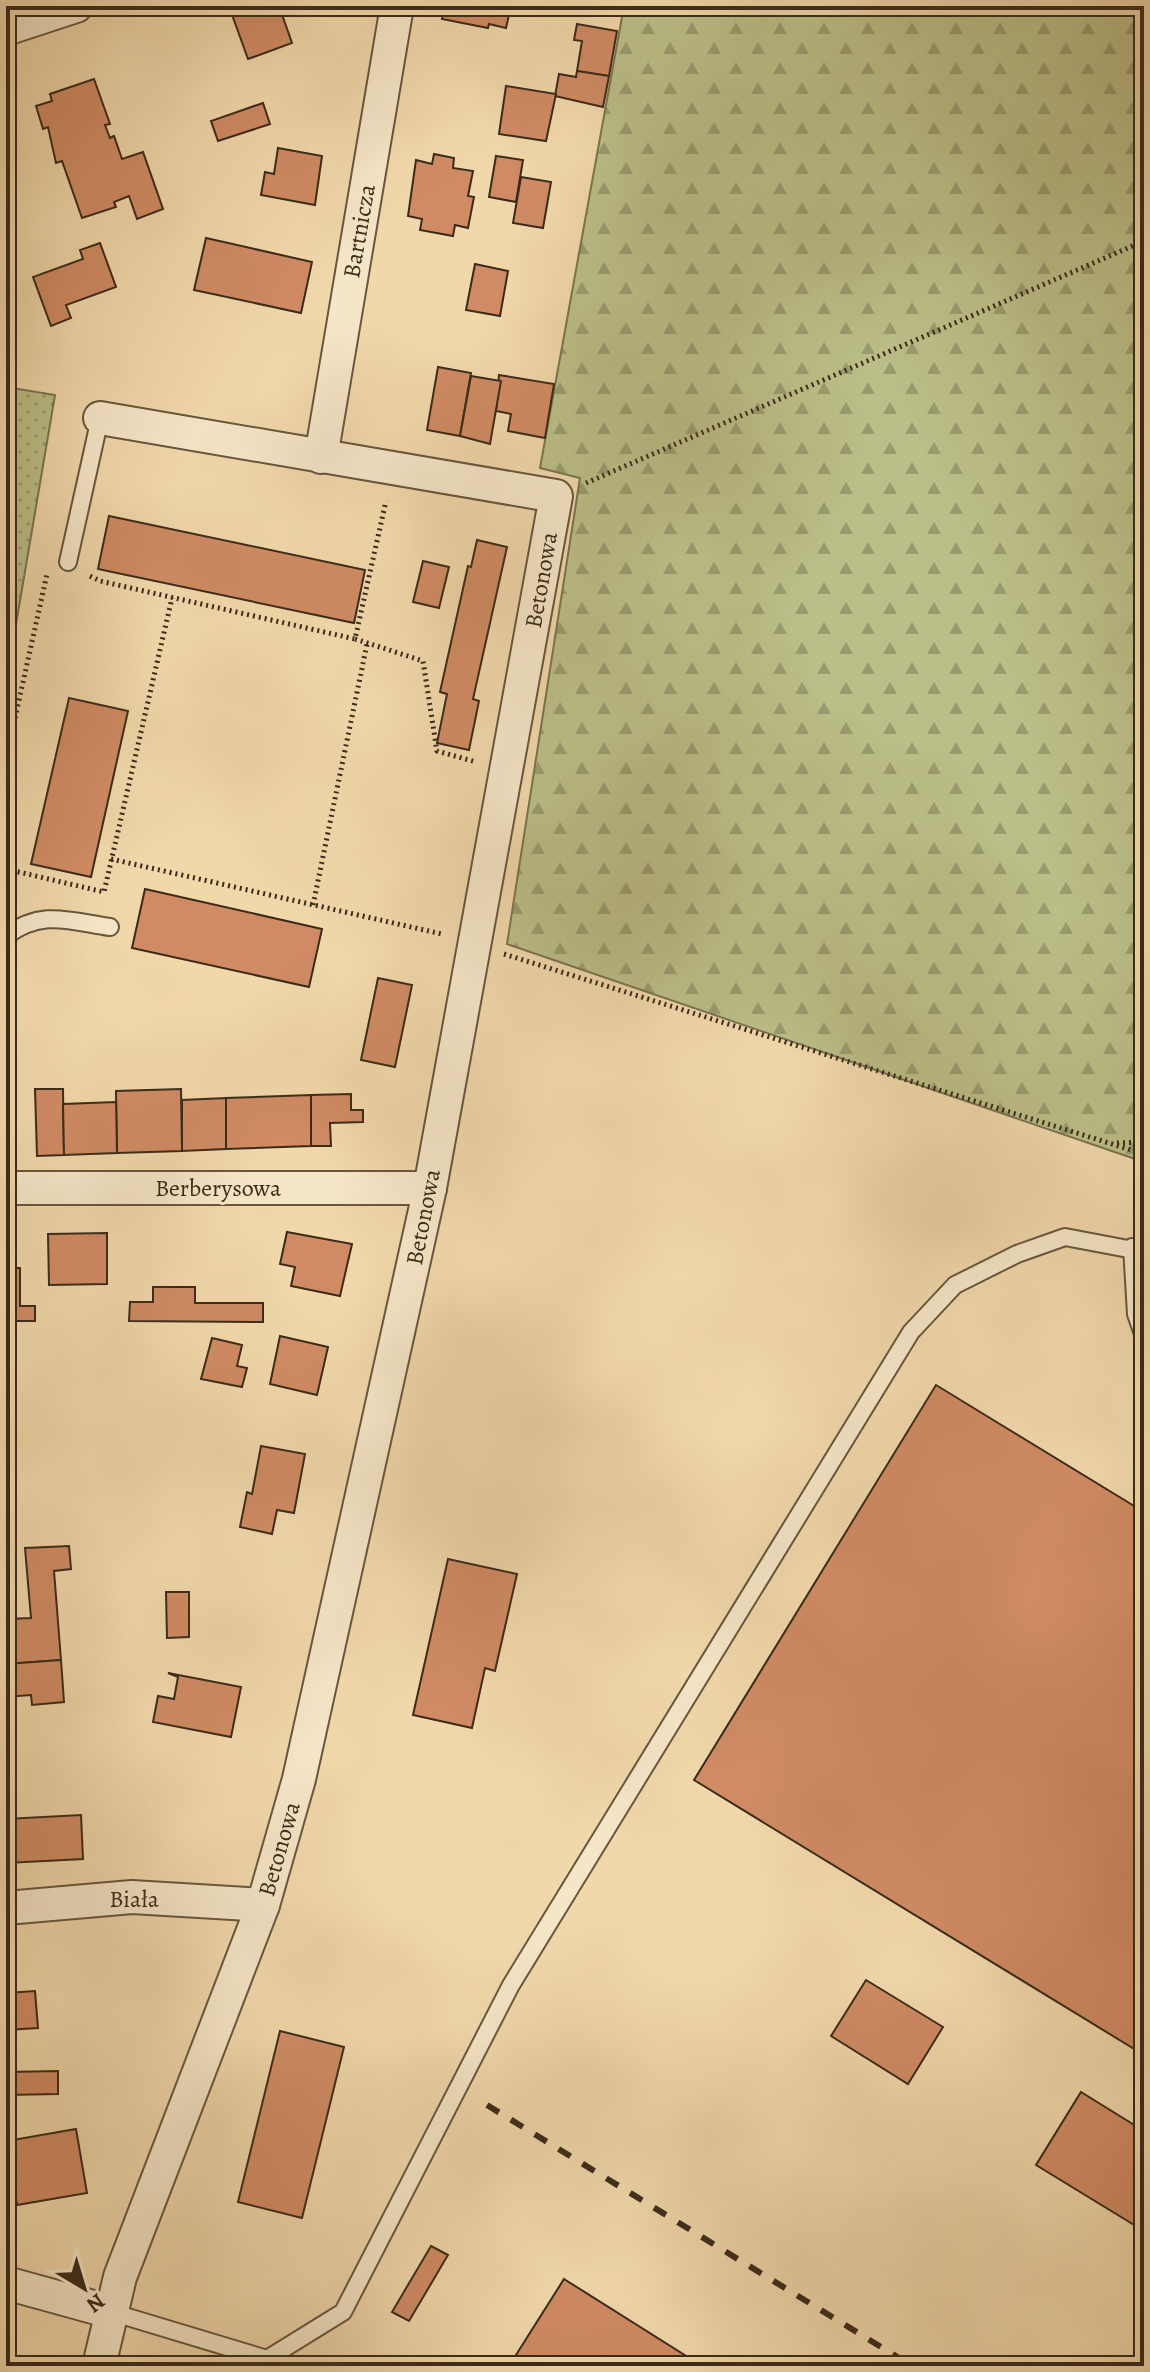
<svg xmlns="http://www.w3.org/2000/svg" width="1150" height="2372" font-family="Alegreya,serif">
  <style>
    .forest { fill: url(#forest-firs); stroke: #7a7450; stroke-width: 2 }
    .garden { fill: url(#garden-dots); stroke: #7a7450; stroke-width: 2 }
    .building { fill: #d08b64; stroke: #3a2b19; stroke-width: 2 }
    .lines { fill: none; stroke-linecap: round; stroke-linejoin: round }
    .service-casing { stroke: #68563e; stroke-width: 20 }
    .minor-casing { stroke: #68563e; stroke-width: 36 }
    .path { stroke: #3a2b19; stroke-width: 5; stroke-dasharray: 2 4; stroke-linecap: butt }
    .service { stroke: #f6e6c8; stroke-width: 16 }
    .minor { stroke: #f6e6c8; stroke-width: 32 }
    .rail { stroke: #3a2b19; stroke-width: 6; stroke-dasharray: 14 14; stroke-linecap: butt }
    .labels { text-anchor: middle; stroke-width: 6; stroke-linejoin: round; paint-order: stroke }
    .street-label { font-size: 24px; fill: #3a2b19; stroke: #f6e6c8 }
  </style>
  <defs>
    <pattern id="forest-firs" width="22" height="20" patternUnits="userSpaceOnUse" patternTransform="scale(2)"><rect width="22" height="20" fill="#bbbe88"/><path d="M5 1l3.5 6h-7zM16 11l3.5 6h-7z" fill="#999b6e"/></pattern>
    <pattern id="garden-dots" width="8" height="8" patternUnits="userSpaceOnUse" patternTransform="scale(2)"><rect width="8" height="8" fill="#bbbe88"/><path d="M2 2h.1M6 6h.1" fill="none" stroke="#999b6e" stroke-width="1.8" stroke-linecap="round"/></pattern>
  </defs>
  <rect width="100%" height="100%" fill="#f1d8ab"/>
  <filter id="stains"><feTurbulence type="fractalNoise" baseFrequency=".0025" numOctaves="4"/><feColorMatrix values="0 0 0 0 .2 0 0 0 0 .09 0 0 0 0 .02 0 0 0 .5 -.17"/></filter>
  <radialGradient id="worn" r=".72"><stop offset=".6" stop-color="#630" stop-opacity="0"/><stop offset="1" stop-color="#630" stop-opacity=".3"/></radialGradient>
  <!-- forest -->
  <path class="forest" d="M624 6H1144V1162L507 944 580 478 540 468Z"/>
  <!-- garden -->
  <path class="garden" d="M6 387 55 395 6 683Z"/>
  <!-- building -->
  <g class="building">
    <path d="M239 6H279L292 43 248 59 230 9Z"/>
    <path d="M444 6H511L506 28 489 24 488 28 442 19Z"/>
    <path d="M577 24 617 31 609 76 577 71 582 41 574 40Z"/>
    <path d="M577 71 609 76 603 107 555 96 559 74 576 77Z"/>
    <path d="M94 79 110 124 105 125 110 138 114 136 122 159 143 152 163 209 137 219 129 196 114 202 116 207 82 218 62 161 56 163 48 127 43 129 36 106 52 101 50 94Z"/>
    <path d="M506 86 556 94 546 141 499 134Z"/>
    <path d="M263 103 270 124 218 141 211 121Z"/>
    <path d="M278 148 322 156 315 205 261 195 265 172 274 174Z"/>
    <path d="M434 154 454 158 453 168 473 171 468 196 474 197 468 228 455 225 453 236 420 230 422 219 408 216 416 160 432 164Z"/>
    <path d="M496 156 523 160 516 202 489 197Z"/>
    <path d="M521 177 551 182 543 228 513 223Z"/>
    <path d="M206 238 312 262 301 313 194 290Z"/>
    <path d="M100 243 116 287 66 305 71 318 51 326 33 277 83 259 80 250Z"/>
    <path d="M475 264 508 271 500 316 466 310Z"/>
    <path d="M438 367 471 373 460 436 427 430Z"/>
    <path d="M499 375 554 384 545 438 508 431 511 414 496 411Z"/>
    <path d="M471 376 501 381 490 444 460 436Z"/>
    <path d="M109 516 365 570 354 623 98 569Z"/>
    <path d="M477 540 507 547 473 699 479 701 469 750 437 743 447 694 440 692 468 566 471 567Z"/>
    <path d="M423 561 449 567 439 608 413 602Z"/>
    <path d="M69 698 128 711 91 877 31 864Z"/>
    <path d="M145 889 322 929 309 987 132 948Z"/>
    <path d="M378 978 412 985 395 1067 361 1060Z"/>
    <path d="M35 1089H63L64 1155 37 1156Z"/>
    <path d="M181 1089 182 1151 117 1153 116 1091Z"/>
    <path d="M351 1094V1110H363V1122L330 1123 331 1146H311V1095Z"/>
    <path d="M311 1095V1146L226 1149V1098Z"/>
    <path d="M226 1098V1149L182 1151V1100Z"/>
    <path d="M116 1102 117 1153 64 1155 63 1104Z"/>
    <path d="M287 1232 352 1244 340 1296 291 1286 295 1267 280 1264Z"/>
    <path d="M107 1233V1284L49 1285 48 1234Z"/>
    <path d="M6 1237H10V1268H20V1306H35V1321H6Z"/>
    <path d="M153 1287H195V1303H263V1322L129 1321 130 1302H153Z"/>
    <path d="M6 1326H12L16 1389 6 1390Z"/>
    <path d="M280 1336 328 1347 317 1395 270 1384Z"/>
    <path d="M212 1338 242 1345 237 1366 247 1368 242 1387 201 1379Z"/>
    <path d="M936 1385 1144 1512V2055L694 1780Z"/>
    <path d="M261 1446 305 1454 294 1513 277 1510 272 1534 240 1527 247 1492 252 1494Z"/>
    <path d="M6 1450H13L14 1497H6Z"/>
    <path d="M69 1546 71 1569 54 1571 61 1660 6 1664V1619L31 1618 25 1548Z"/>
    <path d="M448 1559 517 1574 495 1671 485 1668 472 1728 413 1715Z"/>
    <path d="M166 1592H189V1637L167 1638Z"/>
    <path d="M61 1660 64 1702 32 1705 31 1695 6 1697V1664Z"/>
    <path d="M168 1673 241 1687 231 1737 153 1722 158 1696 174 1699 178 1677Z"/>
    <path d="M81 1815 83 1859 6 1863V1819Z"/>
    <path d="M866 1980 943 2027 908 2084 831 2036Z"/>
    <path d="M35 1991 38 2028 6 2030V1993Z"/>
    <path d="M280 2031 344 2047 302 2218 238 2202Z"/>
    <path d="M58 2071V2094L6 2095V2072Z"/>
    <path d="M1081 2092 1144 2131V2231L1036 2165Z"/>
    <path d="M76 2129 87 2193 17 2205 7 2141Z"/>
    <path d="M431 2246 448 2255 409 2321 392 2312Z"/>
    <path d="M564 2279 702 2366H509Z"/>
  </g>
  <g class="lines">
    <defs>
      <g id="service">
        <path d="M68 562 100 418"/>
        <path d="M6 936C42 909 69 921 110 927"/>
        <path d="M1132 1247 1136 1314 1144 1337"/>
        <path d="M111 2312 267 2359 273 2364"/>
        <path d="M267 2359 343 2312 511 1985 911 1332 955 1285 1017 1254 1065 1237 1144 1252"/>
      </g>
      <g id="minor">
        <path d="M6 29 76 6"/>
        <path d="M321 457 397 6"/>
        <path d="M6 1188H430"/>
        <path d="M6 1908 132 1897 263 1905"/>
        <path d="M6 2283 111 2312"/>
        <path d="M99 2366 120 2277 263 1905 299 1779 430 1188 556 496 100 418"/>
      </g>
    </defs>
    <!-- service casing -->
    <use href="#service" class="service-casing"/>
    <!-- minor casing -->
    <use href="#minor" class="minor-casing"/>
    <!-- path -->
    <g class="path">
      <path d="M586 483 1144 241"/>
      <path d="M90 576 100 581 355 639 386 501"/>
      <path d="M355 639 423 661 437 751 476 762"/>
      <path d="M6 759 47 574"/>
      <path d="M111 859 442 934"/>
      <path d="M6 869 104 892 172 598"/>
      <path d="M313 905 367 644"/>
      <path d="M504 954 1144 1154"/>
      <path d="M1117 1143 1144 1142"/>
    </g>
    <!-- service -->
    <use href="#service" class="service"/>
    <!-- minor -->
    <use href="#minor" class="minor"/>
    <!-- rail -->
    <path class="rail" d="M487 2105 912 2366"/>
  </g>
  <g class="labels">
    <!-- street labels -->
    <g class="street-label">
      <text transform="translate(359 231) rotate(-80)" y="8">Bartnicza</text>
      <text transform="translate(541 580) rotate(-80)" y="8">Betonowa</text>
      <text x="218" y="1196">Berberysowa</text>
      <text transform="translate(423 1217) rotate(-79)" y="8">Betonowa</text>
      <text transform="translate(279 1849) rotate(-74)" y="8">Betonowa</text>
      <text x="134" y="1907">Biała</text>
    </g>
  </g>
  <!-- margin -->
  <rect width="1150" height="2372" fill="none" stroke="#f1d8ab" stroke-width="32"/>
  <rect x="8" y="8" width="1134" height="2356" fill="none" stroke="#3a2b19" stroke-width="4"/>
  <rect x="16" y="16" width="1118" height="2340" fill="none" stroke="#3a2b19" stroke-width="2"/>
  <!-- north arrow -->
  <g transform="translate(84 2288) rotate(142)" stroke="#f6e6c8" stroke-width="6" paint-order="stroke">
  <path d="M0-6L14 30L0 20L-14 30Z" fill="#3a2b19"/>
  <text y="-12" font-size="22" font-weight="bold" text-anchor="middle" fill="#3a2b19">N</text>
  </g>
  <rect width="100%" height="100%" filter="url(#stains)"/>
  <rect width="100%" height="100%" fill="url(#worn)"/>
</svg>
